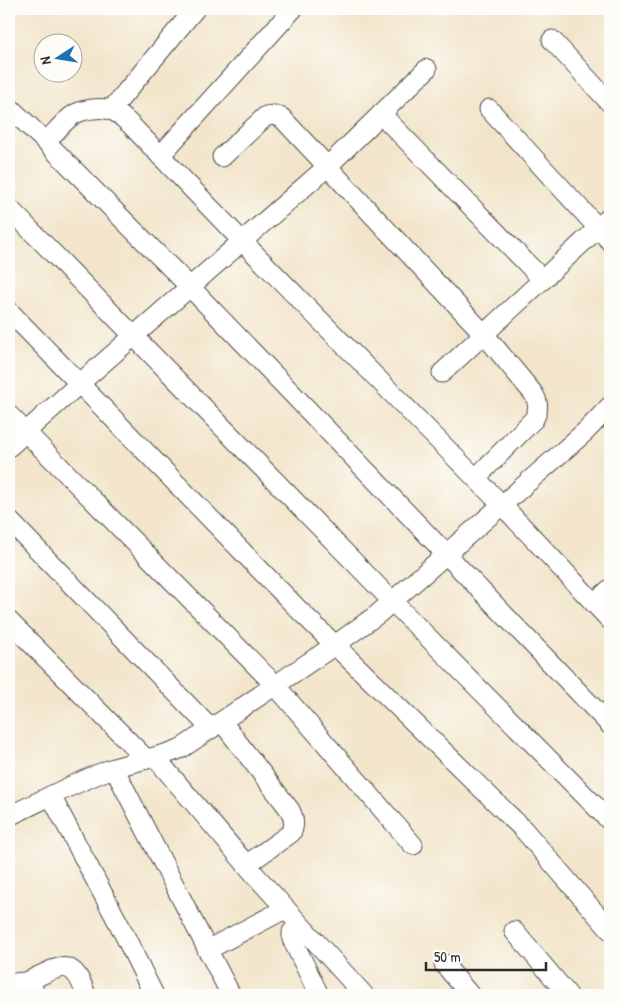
<svg xmlns="http://www.w3.org/2000/svg" width="619" height="1004" font-family="'Patrick Hand',sans-serif">
  <style>
    .lines { fill: none; stroke-linecap: round; stroke-linejoin: round }
    .minor-casing { stroke: #494743; stroke-width: 21 }
    .minor { stroke: #fff; stroke-width: 19 }
  </style>
  <rect width="100%" height="100%" fill="#fdfcf7"/>
  <filter id="ink" filterUnits="userSpaceOnUse"><feTurbulence type="fractalNoise" baseFrequency=".02" numOctaves="2"/><feDisplacementMap in="SourceGraphic" scale="10" xChannelSelector="R" yChannelSelector="G"/><feConvolveMatrix kernelMatrix="1 2 1 2 8 2 1 2 1" color-interpolation-filters="sRGB"/></filter>
  <filter id="wash" filterUnits="userSpaceOnUse"><feTurbulence type="fractalNoise" baseFrequency=".0096" numOctaves="4" result="noise"/><feDisplacementMap in="SourceGraphic" scale="20" xChannelSelector="R" yChannelSelector="G"/><feGaussianBlur stdDeviation="1.12" result="paint"/><feColorMatrix in="noise" values="0 0 0 0 0 0 0 0 0 0 0 0 0 0 0 0 0 1.4 0 .05"/><feComposite in="paint" operator="in"/></filter>
  <g filter="url(#wash)">
    <rect width="100%" height="100%" fill="#f2e5cb"/>
  </g>
  <g filter="url(#ink)">
    <g class="lines">
      <defs>
        <g id="minor">
          <path d="M552 40 610 103"/>
          <path d="M9 107 46 142 190 287 610 725"/>
          <path d="M489 109 610 241"/>
          <path d="M111 110 195 9"/>
          <path d="M381 114 543 280"/>
          <path d="M46 142C55 133 64 120 75 114 84 109 101 107 110 110 118 112 124 119 130 124L242 241 502 505 610 620"/>
          <path d="M160 156 293 9"/>
          <path d="M222 157 266 116 275 115 282 118 484 334 533 393C539 402 539 410 534 419L476 478"/>
          <path d="M9 208 392 601 610 821"/>
          <path d="M9 311 299 610 523 829 610 930"/>
          <path d="M442 373 610 217"/>
          <path d="M9 415 275 685 413 845"/>
          <path d="M9 447 79 384 328 166 427 69"/>
          <path d="M9 520 211 729"/>
          <path d="M594 603 610 589"/>
          <path d="M9 621 146 759"/>
          <path d="M222 722 290 810C294 818 295 826 291 833L246 865"/>
          <path d="M155 757 256 876 364 995"/>
          <path d="M114 768 231 995"/>
          <path d="M51 796 120 926 154 995"/>
          <path d="M9 816C43 800 76 782 111 769 134 761 159 758 182 748L335 645 378 614 586 431 610 406"/>
          <path d="M299 924 292 932V939L319 995"/>
          <path d="M514 931 568 995"/>
          <path d="M207 950 285 909"/>
          <path d="M444 964 470 995"/>
          <path d="M26 982C58 968 72 953 86 995"/>
          <path d="M9 985C23 980 30 981 36 995"/>
        </g>
      </defs>
      <!-- minor casing -->
      <use href="#minor" class="minor-casing"/>
      <!-- minor -->
      <use href="#minor" class="minor"/>
    </g>
  </g>
  <!-- margin -->
  <rect width="619" height="1004" fill="none" stroke="#fdfcf7" stroke-width="30"/>
  <!-- north arrow -->
  <g transform="translate(58 58) rotate(258)"><circle r="24" fill="#fdfcf7" stroke="#a9a8a5"/>
  <path d="M0-4L9 19L0 12L-9 19Z" fill="#1f6fb2"/>
  <text y="-8" font-size="14" font-weight="bold" text-anchor="middle" fill="#2b2b2b">N</text>
  </g>
  <!-- scale -->
  <path d="M426 962v8h120v-8" fill="none" stroke="#2b2b2b" stroke-width="2.5"/>
  <text x="434" y="962" font-size="15" fill="#2b2b2b" stroke="#fdfcf7" stroke-width="4" paint-order="stroke">50 m</text>
</svg>
